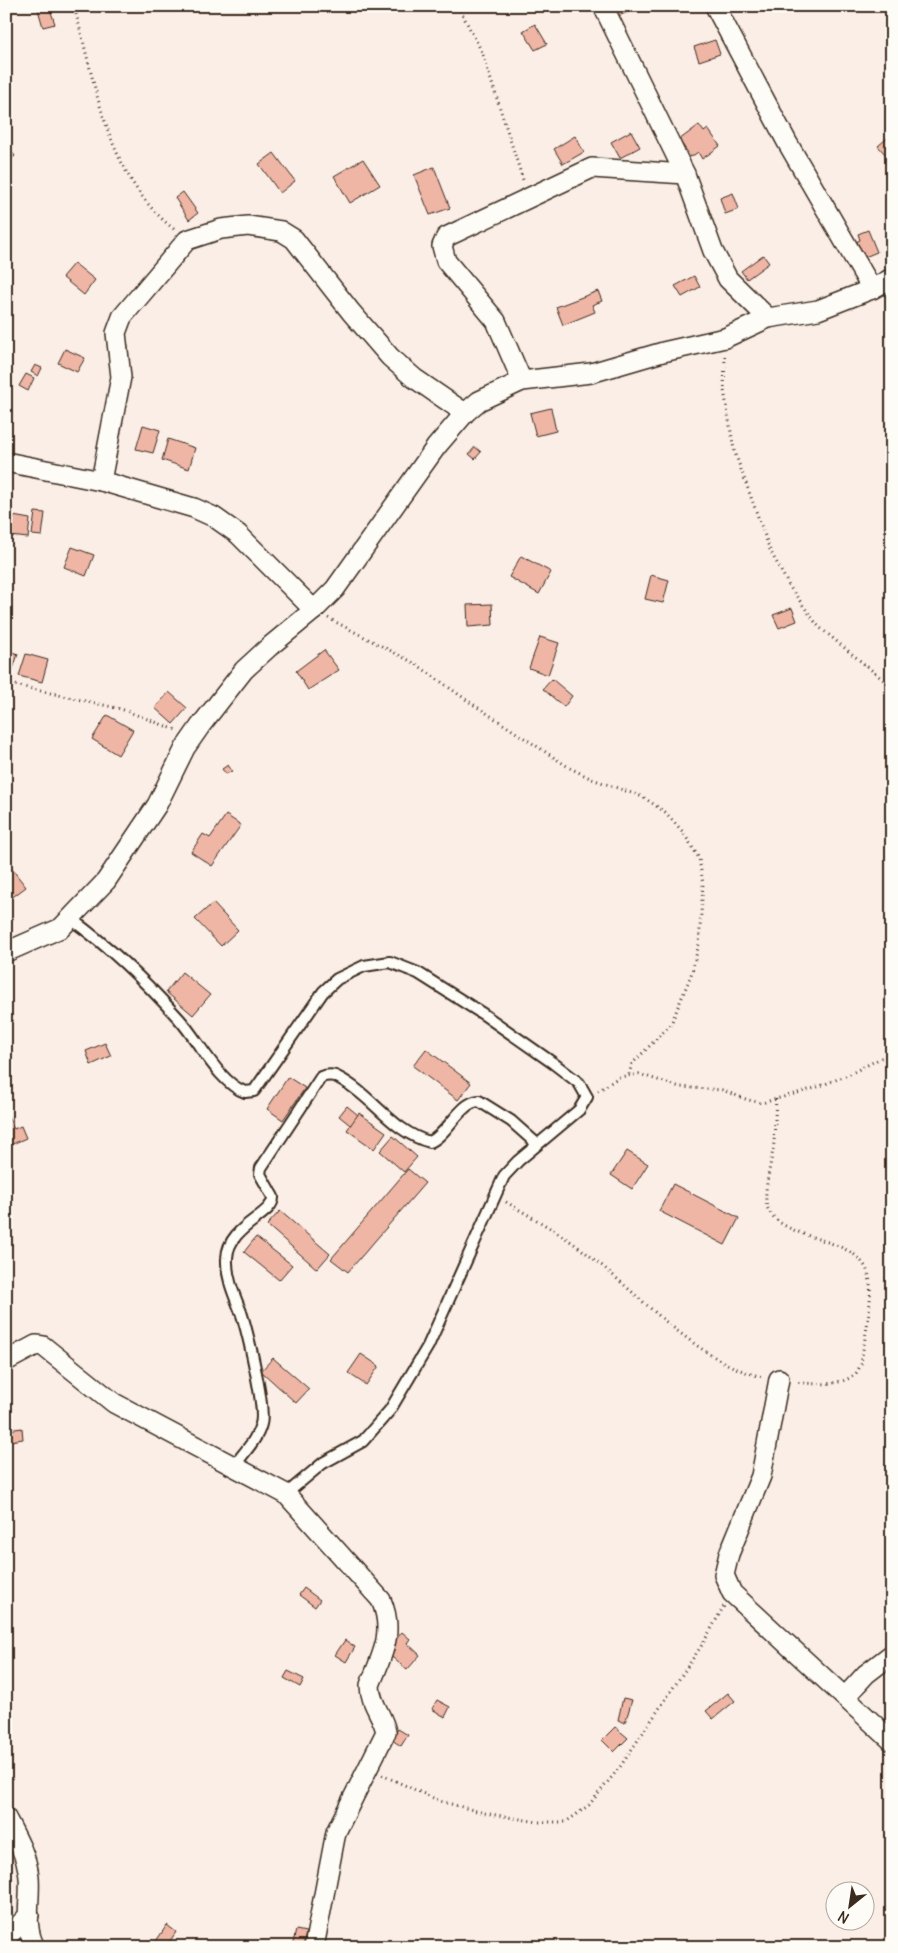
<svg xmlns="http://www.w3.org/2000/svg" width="898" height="1953" font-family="Delius,sans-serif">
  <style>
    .building { fill: #efb6a5; stroke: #3b2a1e }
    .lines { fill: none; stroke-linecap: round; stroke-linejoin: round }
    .service-casing { stroke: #3b2a1e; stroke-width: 14 }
    .minor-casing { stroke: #3b2a1e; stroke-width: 22 }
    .path { stroke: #3b2a1e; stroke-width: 3; stroke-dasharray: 1 4; stroke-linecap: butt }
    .service { stroke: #fdfcf7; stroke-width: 10 }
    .minor { stroke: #fdfcf7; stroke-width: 19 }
  </style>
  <rect width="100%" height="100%" fill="#faeee7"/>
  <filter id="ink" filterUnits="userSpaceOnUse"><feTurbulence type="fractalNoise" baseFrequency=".02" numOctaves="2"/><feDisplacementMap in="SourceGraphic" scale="10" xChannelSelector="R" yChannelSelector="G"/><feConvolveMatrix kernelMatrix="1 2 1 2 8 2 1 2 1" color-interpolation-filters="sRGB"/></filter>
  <g filter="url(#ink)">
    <!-- building -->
    <g class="building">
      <path d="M37 6H49L55 24 43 27Z"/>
      <path d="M615 6H629L631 11 618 16Z"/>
      <path d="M535 24 547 44 535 50 523 31Z"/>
      <path d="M715 40 720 54 699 61 694 47Z"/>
      <path d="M699 125 704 132 708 129 720 146 702 159 698 152 691 157 679 140Z"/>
      <path d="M631 131 640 147 620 158 611 142Z"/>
      <path d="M892 134V162L878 146Z"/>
      <path d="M575 136 584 152 563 164 554 149Z"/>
      <path d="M6 145 15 156 6 163Z"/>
      <path d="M274 153 295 181 280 193 259 164Z"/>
      <path d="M363 159 380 185 350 203 334 176Z"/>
      <path d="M434 167 450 208 430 215 414 175Z"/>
      <path d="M183 192 198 213 189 220 175 198Z"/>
      <path d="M733 193 739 209 725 214 720 198Z"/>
      <path d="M868 230 877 252 860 259 854 243 860 240 858 234Z"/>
      <path d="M763 255 769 263 747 279 741 271Z"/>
      <path d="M74 263 95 280 84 295 62 277Z"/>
      <path d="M694 276 700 287 682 297 675 286Z"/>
      <path d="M598 291 602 301 592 305 595 312 563 325 556 307Z"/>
      <path d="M65 349 85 358 77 372 58 363Z"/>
      <path d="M35 365 42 368 38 376 31 372Z"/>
      <path d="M26 374 34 378 28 391 19 386Z"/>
      <path d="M551 408 556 431 536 436 530 413Z"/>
      <path d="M143 425 160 430 153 453 136 449Z"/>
      <path d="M168 439 195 448 189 469 162 460Z"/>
      <path d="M475 447 481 452 475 459 469 454Z"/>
      <path d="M35 512 45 513 42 536 32 535Z"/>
      <path d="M13 516 30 519 28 538 10 536Z"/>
      <path d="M72 547 94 555 86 576 64 567Z"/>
      <path d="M521 556 551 572 539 594 509 577Z"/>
      <path d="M651 575 669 580 663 603 645 599Z"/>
      <path d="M492 604 493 625 468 627 467 605Z"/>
      <path d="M792 608 797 621 779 628 773 615Z"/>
      <path d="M540 637 559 643 548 675 529 668Z"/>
      <path d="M6 650 18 654 11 675 6 673Z"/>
      <path d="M324 650 339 670 308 690 296 671Z"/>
      <path d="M26 654 48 660 42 682 19 676Z"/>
      <path d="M552 679 572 696 564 707 543 689Z"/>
      <path d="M169 692 187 708 173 724 155 708Z"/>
      <path d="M107 715 133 730 118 755 92 739Z"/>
      <path d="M6 747 9 748 6 766Z"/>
      <path d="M228 765 232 771 226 774 222 769Z"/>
      <path d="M226 815 241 825 212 866 191 852 203 834 210 838Z"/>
      <path d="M9 865 26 887 6 902V867Z"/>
      <path d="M213 903 238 930 221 946 195 919Z"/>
      <path d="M182 972 210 995 193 1015 166 992Z"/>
      <path d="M105 1043 111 1056 91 1065 86 1051Z"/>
      <path d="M426 1049 471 1083 458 1100 413 1066Z"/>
      <path d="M288 1077 305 1088 283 1120 267 1109Z"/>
      <path d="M347 1106 363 1119 355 1129 339 1116Z"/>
      <path d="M359 1113 386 1132 374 1149 347 1130Z"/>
      <path d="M8 1117 14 1129 21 1126 26 1138 6 1147V1118Z"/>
      <path d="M393 1136 417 1157 404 1172 380 1151Z"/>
      <path d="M627 1151 648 1164 632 1189 611 1175Z"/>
      <path d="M408 1169 425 1183 348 1272 331 1259Z"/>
      <path d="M673 1184 739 1218 725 1245 659 1211Z"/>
      <path d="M280 1211 330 1254 317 1269 267 1225Z"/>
      <path d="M256 1237 292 1265 279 1280 244 1252Z"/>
      <path d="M361 1354 379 1366 366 1385 348 1373Z"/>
      <path d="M273 1358 309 1389 296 1403 261 1371Z"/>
      <path d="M22 1428 23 1439 10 1441 8 1430Z"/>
      <path d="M304 1588 320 1600 315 1607 299 1595Z"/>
      <path d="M402 1632 410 1639 407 1643 420 1655 407 1670 386 1652Z"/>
      <path d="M345 1640 355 1647 346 1662 335 1655Z"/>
      <path d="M288 1671 304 1679 300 1687 284 1678Z"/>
      <path d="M728 1693 735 1701 713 1719 706 1711Z"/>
      <path d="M623 1698 632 1700 625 1723 618 1720Z"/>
      <path d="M437 1700 450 1707 445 1717 432 1709Z"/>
      <path d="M615 1727 628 1738 614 1752 602 1740Z"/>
      <path d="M398 1729 408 1735 401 1746 392 1740Z"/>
      <path d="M167 1925 176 1932 166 1947H152Z"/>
      <path d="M296 1930 306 1932 303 1947H292Z"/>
      <path d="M391 1942 401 1947H389Z"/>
    </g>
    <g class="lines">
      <defs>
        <g id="service">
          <path d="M71 919C111 948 147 983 180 1020 198 1040 220 1084 245 1092L254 1091 323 992 337 979 364 966 390 962 418 973 483 1014 553 1063 579 1083 587 1097 579 1110 518 1161 504 1176 428 1346 390 1410 363 1441 323 1463 286 1494"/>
          <path d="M235 1465C244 1452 257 1440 261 1424 266 1408 247 1330 241 1312 234 1295 226 1277 227 1258 228 1225 274 1216 273 1197L260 1174 261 1168 321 1077C327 1075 333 1074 339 1078 372 1095 393 1133 430 1142 448 1134 460 1102 479 1101L511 1121 537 1144"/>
        </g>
        <g id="minor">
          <path d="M603 6 685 174 713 251 728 279 768 318"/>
          <path d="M715 6 787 142 872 289"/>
          <path d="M522 381 496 321 446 261 442 246 446 237 592 168 685 174"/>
          <path d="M6 462 101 481 194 508 214 517 238 534 314 610"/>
          <path d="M101 481 121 377 116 333 122 317 187 240 221 229 248 226 281 231 294 239 351 312 390 357 414 378 465 413"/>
          <path d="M6 952 61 928 106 881 157 805 185 748 201 725 244 670 269 647 314 610 335 589 436 447 465 413 479 401 522 381 591 373 663 352 725 338 768 318 818 310 872 289 892 278"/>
          <path d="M6 1361 36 1345 43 1346 114 1403 286 1494 381 1600C395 1632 382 1655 370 1685 370 1704 383 1715 386 1732L336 1832 314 1947"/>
          <path d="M779 1379 761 1476 729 1554 724 1575 732 1593 892 1741"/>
          <path d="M845 1697 866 1674 892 1654"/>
          <path d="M6 1818C16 1837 27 1856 29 1877 31 1900 23 1926 35 1947"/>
          <path d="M6 1938 29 1915"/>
        </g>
      </defs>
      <!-- service casing -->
      <use href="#service" class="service-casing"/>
      <!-- minor casing -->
      <use href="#minor" class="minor-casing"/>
      <!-- path -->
      <g class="path">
        <path d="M458 6 482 52 524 183"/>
        <path d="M76 14C97 90 108 178 175 230"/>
        <path d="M725 356 724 390 734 450 770 550 789 586 818 626 892 687"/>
        <path d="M328 618 416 664 468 701 570 768 592 779 643 797 665 812 683 832 699 858 703 884 699 944 691 975 671 1024 632 1064 629 1074"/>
        <path d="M6 683 121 709 179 731"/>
        <path d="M598 1091 619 1077 639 1074 680 1087 722 1090 748 1100 762 1103 815 1088 848 1075 881 1058 892 1057"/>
        <path d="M776 1099C775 1113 775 1127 774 1141 773 1159 761 1195 768 1209 787 1246 868 1233 870 1284 872 1308 864 1339 861 1364 859 1367 858 1372 855 1374 841 1387 812 1384 795 1382"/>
        <path d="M506 1202C535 1219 564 1235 590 1256 639 1294 702 1366 764 1377"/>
        <path d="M382 1775 440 1801 484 1813 538 1822H566L589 1805 620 1767 702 1645 724 1606"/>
      </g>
      <!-- service -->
      <use href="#service" class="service"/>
      <!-- minor -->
      <use href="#minor" class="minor"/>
    </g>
  </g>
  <!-- margin -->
  <rect width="898" height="1953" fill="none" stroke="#fdfcf7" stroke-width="25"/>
  <rect x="12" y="12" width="873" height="1928" fill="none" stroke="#3b2a1e" stroke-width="2" filter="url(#ink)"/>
  <!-- north arrow -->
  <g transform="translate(850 1906) rotate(210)"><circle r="24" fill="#fdfcf7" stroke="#afa8a0"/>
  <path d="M0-4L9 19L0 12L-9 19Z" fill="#3b2a1e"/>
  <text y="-8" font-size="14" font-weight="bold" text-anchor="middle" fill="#3b2a1e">N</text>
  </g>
</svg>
